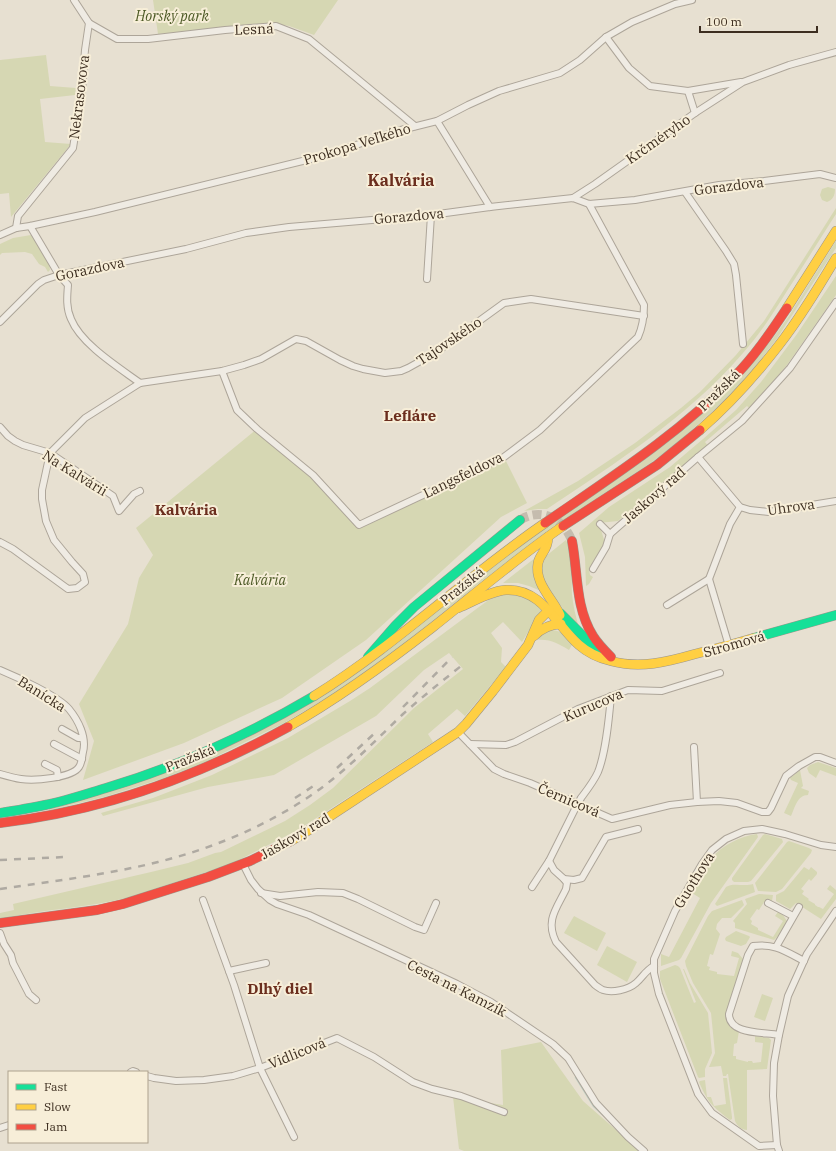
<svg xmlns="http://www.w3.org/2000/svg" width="836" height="1151" font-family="'IBM Plex Serif',serif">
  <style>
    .green { fill: #d6d7b3 }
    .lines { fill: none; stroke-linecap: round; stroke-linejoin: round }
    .stream { stroke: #bcccc2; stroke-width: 2.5 }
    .secondary-tunnel { stroke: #c5bcae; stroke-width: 9; stroke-dasharray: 9 4.5; stroke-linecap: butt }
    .street-casing { stroke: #ada599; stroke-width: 8 }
    .fast-casing { stroke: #9c958a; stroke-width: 10 }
    .slow-casing { stroke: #9c958a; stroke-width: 10 }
    .jam-casing { stroke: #9c958a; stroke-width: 10 }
    .street { stroke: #efebe3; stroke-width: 6 }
    .fast { stroke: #16e098; stroke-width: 9 }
    .slow { stroke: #ffcf43; stroke-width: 9 }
    .jam { stroke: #f24e42; stroke-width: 9 }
    .rail { stroke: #afaaa2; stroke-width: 2.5; stroke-dasharray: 7 7; stroke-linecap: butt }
    .street-bridge-casing { stroke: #ada599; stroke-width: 8; stroke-linecap: butt }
    .street-bridge { stroke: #efebe3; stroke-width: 6 }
    .labels { text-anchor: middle; stroke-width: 4; stroke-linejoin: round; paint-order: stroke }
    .park-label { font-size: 14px; font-style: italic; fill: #4d5a26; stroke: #f7eed8 }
    .street-label { font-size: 14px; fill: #3d2e20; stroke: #f7eed8 }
    .neighbourhood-label { font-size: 15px; font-weight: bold; fill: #6b2e1e; stroke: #f7eed8 }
    .quarter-label { font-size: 16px; font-weight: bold; fill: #6b2e1e; stroke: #f7eed8 }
  </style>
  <rect width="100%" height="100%" fill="#e7e0d1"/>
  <!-- green -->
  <g class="green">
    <path d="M153 0H338L314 35 289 26 270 23 158 34Z"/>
    <path d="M46 55 50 86 76 88 75 95 40 99 45 142 71 144 11 217 9 193 0 194V60Z"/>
    <path d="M828 187 835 189C835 195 833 200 827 202L822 200 820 195 822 189Z"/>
    <path d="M836 208V214C820 239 804 265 787 291 774 312 760 334 743 353 688 417 617 462 547 509H538L524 511 578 481 635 443 681 408 700 392 736 355 764 321Z"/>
    <path d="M31 235 49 262 50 270 48 272 45 267 39 264 32 254 25 252 2 253 0 255V244L13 238Z"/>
    <path d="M836 241V248L776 340 742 383 714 410 676 444 649 464 554 526 478 584 410 639 374 666 330 696 284 723 203 763 161 779 104 797 50 810H49V809L247 738 475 581 743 375 773 338 789 316Z"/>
    <path d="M836 276V295L787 365 750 409 747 406 705 442 708 446 618 521 599 523 605 543 589 569 590 575 593 577 589 584 586 586 585 557 579 533 609 507 670 467 703 439 736 410 761 382 797 334Z"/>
    <path d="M257 429 313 475 359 525 504 457 527 503 501 517 366 640 282 698 184 743 83 780 94 741 79 704 128 624 139 578 153 555 136 528Z"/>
    <path d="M566 540C575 557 571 576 572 594 573 606 576 617 579 628L552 595 545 584 541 569 546 556Z"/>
    <path d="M535 558H536L541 591 529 586 518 583H503Z"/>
    <path d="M502 594H523L541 607V611L522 642 503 622 491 633 502 648 501 662 506 667 465 716 457 709 428 734 433 742 298 830 231 864 130 897C88 908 43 909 0 919V913L14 910 13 904 151 872 188 863 215 853 221 852 285 821 310 805 333 788 414 708 463 669 449 653 424 670 376 716 274 775 208 787 103 816 101 813 153 798 212 775 288 738 350 701 370 688 479 607 490 599Z"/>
    <path d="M550 630C561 630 566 635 573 643L569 650C558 644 551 639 538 640L542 634Z"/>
    <path d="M818 762 836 768V776L820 770 816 778 809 773 807 768 810 765Z"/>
    <path d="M800 770 803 786 801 788 809 791 808 795C797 795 795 808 791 816L784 813 798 783 791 780 790 778Z"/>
    <path d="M757 834 758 837 711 903 681 958 679 960 661 966V954L669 957 700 898 692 893C698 882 704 868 712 858 722 845 741 836 757 834Z"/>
    <path d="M765 834 782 839 783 842 751 881 748 882H734L732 880V878L763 835Z"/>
    <path d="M789 841 809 848 812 850 811 853 782 889 776 892 758 891 755 883 787 842Z"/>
    <path d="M804 867 809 870 811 867 817 872V874L811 881 809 879 801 889 804 891 802 894 809 899 808 900 815 904V905L818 907H819L823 909 834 894 827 889 830 885 836 890V899L821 919 796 903 790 909 776 901V895L784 891Z"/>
    <path d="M753 884 755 892 717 906 715 904 726 887C733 882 744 887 753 884Z"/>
    <path d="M759 894 773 895 772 901 764 902 759 910 757 909 750 919 752 921 751 924 758 928V930L773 937 783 921 775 916 778 912 783 915 787 921 780 934 774 940 735 928V923L733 921 747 904 745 899Z"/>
    <path d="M742 900 744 905 731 918H722L717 924 716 929 720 934 713 955 710 954 707 966 710 967 709 970 717 972V974L734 976 739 958 731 956 732 951 738 953 743 959V963L727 1013 739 1031 737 1043 734 1044 733 1056H736V1059L748 1062V1061H752L753 1063 761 1062 763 1043 755 1042V1036L769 1038 771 1040 767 1069 747 1070V1130C742 1130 737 1126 735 1121L728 1074H727L726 1076H723L721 1066 710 1067H709L715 1053 711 1013 693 983 686 966 685 961 708 916 712 911Z"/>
    <path d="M574 916 606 933 597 951 564 933Z"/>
    <path d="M736 931 749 936 750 937 746 944 741 946 726 941 725 939 726 937Z"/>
    <path d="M607 946 637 962 627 982 597 965Z"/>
    <path d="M675 965 678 966 680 968 694 1003 696 1002 683 969H684L690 983 708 1013 712 1053 705 1069V1077L699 1078 698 1077 660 979V971Z"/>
    <path d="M762 994 773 998 765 1021 754 1017Z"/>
    <path d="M541 1042 583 1101 640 1151H464L459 1149 453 1097 503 1105 501 1050Z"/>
    <path d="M723 1078H727L732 1117V1119L730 1120C712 1106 708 1103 699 1082L700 1081 705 1080 707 1097H711L714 1106 726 1104Z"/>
  </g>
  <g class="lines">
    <!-- stream -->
    <path class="stream" d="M576 1077 594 1106 605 1116"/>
    <!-- secondary-tunnel -->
    <path class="secondary-tunnel" d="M520 520C541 507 563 518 572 541"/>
    <defs>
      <g id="street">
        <path d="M89 23 117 39H148L225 30 276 26 309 39 415 126"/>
        <path d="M606 37 629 68 650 86 688 91 741 82"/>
        <path d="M688 91 695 113"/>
        <path d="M437 121 490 207"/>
        <path d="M685 192 726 251 734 264 736 275 743 344"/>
        <path d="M573 198 595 184 695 113 743 82 789 65 836 52"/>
        <path d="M30 226 59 275 68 285C67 297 66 308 71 319 81 344 118 367 140 383"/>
        <path d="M16 228 18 216 73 148 82 91 85 50 89 23 74 0"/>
        <path d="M0 235 16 228 30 226 95 212 323 156 401 130 437 121 468 105 499 91 560 73 580 60 606 37 632 22 675 4 692 0"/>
        <path d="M427 279 431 215"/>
        <path d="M0 322 38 284 44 280 59 275 186 249 246 233 289 227 431 215 490 207 573 198 589 204 635 200 719 185 764 181 820 174 836 178"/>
        <path d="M222 371 237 410 257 429 313 475 359 525 504 457 540 430 638 337C643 326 644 317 644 305L589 204"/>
        <path d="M0 427 8 436 15 441 23 445 50 453 113 496 119 511 134 494 140 491"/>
        <path d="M50 453 85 418 140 383 222 371 244 365 261 359 296 339 306 341 340 360 353 366 363 369 385 373 401 371 408 368 435 353 504 303 531 299 644 316"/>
        <path d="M698 457 740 507 750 510 769 512 836 501"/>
        <path d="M600 524 610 534"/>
        <path d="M0 542 13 549 68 589 77 588 85 582 83 574 72 562 54 540 46 521 42 499V490L50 453"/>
        <path d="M593 569 606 547 610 534 698 457 742 421 790 368 836 302"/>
        <path d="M667 605 709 579"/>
        <path d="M729 646 709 579 730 524 740 507"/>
        <path d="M0 670C17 677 58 696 69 709 78 720 87 737 83 752 82 756 82 763 79 767 72 778 34 781 21 779 14 778 7 776 0 774"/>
        <path d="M62 729 78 738H83"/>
        <path d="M458 732 494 769 504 774 530 783 612 819 670 805 697 802 719 801 737 803 762 812H768L771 808 786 776 799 766 815 757H820L836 763"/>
        <path d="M54 744 82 759"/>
        <path d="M470 744 506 745 515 742 578 709 628 690 662 691 720 673"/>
        <path d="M694 747 697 802"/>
        <path d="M45 764 57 770 58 777"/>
        <path d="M581 798C587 790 594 781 598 772 606 752 609 718 611 696"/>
        <path d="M549 861 575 809"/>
        <path d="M243 864 251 880 258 889 270 900 277 904 309 915 457 984 491 1002 553 1044 568 1058 596 1103 628 1137 644 1151"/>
        <path d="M564 879 567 883 566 889C557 908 545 920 556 942L595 985C598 987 600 989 603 990 612 993 628 990 636 983 642 978 646 970 654 966"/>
        <path d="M532 887 549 861 554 870 564 879 574 880 582 878 606 837 638 829"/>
        <path d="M261 893 280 896 318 892 343 893 358 899 415 927 424 930 436 903"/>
        <path d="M203 900 234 985 260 1068 294 1137"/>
        <path d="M768 903 793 916"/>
        <path d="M0 933 4 944 11 955 13 963 29 994 36 1000"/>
        <path d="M776 947 799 907"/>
        <path d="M229 971 266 963"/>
        <path d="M779 1035C764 1032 729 1035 729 1014L748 955 753 946C774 943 785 951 804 961"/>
        <path d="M131 1072 133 1071 136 1072"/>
        <path d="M147 1076 154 1078 176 1081 204 1080 233 1076 260 1068 337 1038 374 1057 413 1082 432 1089 461 1096 504 1112"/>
        <path d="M0 1128 9 1125"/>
        <path d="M777 1145 759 1146 712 1113 698 1094 659 994 654 973V959L675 911 702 864 712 850 726 839 744 831 762 829 785 834 821 845 836 847"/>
        <path d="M779 1151 777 1145 773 1096 774 1063 779 1035 788 996 807 954 836 911"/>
      </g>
      <g id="fast">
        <path d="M549 610 560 613 599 652"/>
        <path d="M754 638 836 615"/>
        <path d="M368 657 395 626 414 607 520 520"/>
        <path d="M0 813C15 811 30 808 45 805 66 801 86 794 106 788 180 766 248 735 314 696"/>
      </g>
      <g id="slow">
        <path d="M787 308 836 231"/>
        <path d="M700 430C729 405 755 376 779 345 800 318 818 288 836 258"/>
        <path d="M548 537C548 551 540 553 538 563 534 583 553 599 560 615"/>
        <path d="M458 608C473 602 490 591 506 590 542 588 556 625 579 645 588 653 599 658 611 661 640 669 667 662 695 654 715 649 734 644 754 638"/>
        <path d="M534 636C542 628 550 624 561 624"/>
        <path d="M314 696C396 645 466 577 545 523"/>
        <path d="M288 727C339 698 387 663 433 627 476 593 518 557 563 526"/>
        <path d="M291 841 309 830 458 732 466 724 493 691 528 645 539 620 549 610"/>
      </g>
      <g id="jam">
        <path d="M545 523C610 478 678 435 733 378 754 357 771 332 787 308"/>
        <path d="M563 526 657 465 700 430"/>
        <path d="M572 541C578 572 575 607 593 636 598 644 604 650 611 657"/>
        <path d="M0 823C101 811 199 776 288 727"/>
        <path d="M0 923 97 910 123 904 208 877 250 861 291 841"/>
      </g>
    </defs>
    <!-- street casing -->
    <use href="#street" class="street-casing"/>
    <!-- fast casing -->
    <use href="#fast" class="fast-casing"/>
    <!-- slow casing -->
    <use href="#slow" class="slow-casing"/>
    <!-- jam casing -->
    <use href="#jam" class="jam-casing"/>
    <!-- street -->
    <use href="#street" class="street"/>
    <!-- fast -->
    <use href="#fast" class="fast"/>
    <!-- slow -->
    <use href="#slow" class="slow"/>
    <!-- jam -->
    <use href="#jam" class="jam"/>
    <!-- rail -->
    <g class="rail">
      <path d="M403 707 452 657"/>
      <path d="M337 768 377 731"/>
      <path d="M295 798 318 783"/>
      <path d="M0 860 65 857"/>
      <path d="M0 889C53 881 106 875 158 862 211 849 264 827 310 796 344 773 373 743 403 714 422 697 441 682 461 666"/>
    </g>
    <defs>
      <path id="street-bridge" d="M575 809 581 798"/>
    </defs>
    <!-- street-bridge casing -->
    <use href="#street-bridge" class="street-bridge-casing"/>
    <!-- street-bridge -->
    <use href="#street-bridge" class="street-bridge"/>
  </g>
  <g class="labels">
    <!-- park labels -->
    <g class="park-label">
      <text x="172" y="21">Horský park</text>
      <text x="260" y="585">Kalvária</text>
    </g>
    <!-- street labels -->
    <g class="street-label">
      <text transform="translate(254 29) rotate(-2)" y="5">Lesná</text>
      <text transform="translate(79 97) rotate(-83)" y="5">Nekrasovova</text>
      <text transform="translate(658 139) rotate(-35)" y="5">Krčméryho</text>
      <text transform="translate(357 144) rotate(-17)" y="5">Prokopa Veľkého</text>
      <text transform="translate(729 186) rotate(-7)" y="5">Gorazdova</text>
      <text transform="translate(409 216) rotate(-5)" y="5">Gorazdova</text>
      <text transform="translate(90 269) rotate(-12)" y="5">Gorazdova</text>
      <text transform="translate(449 341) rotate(-34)" y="5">Tajovského</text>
      <text transform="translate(719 390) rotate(-45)" y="5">Pražská</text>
      <text transform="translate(75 473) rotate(32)" y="5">Na Kalvárii</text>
      <text transform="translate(463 475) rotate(-26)" y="5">Langsfeldova</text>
      <text transform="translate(654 495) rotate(-41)" y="5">Jaskový rad</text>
      <text transform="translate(791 507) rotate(-8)" y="5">Uhrova</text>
      <text transform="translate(462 586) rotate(-39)" y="5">Pražská</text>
      <text transform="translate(734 644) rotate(-16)" y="5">Stromová</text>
      <text transform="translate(42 694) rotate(32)" y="5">Banícka</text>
      <text transform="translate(593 705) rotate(-23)" y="5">Kurucova</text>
      <text transform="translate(190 758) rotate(-22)" y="5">Pražská</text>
      <text transform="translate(569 800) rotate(23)" y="5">Černicová</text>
      <text transform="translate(295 836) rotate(-30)" y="5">Jaskový rad</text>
      <text transform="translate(694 880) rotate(-58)" y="5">Guothova</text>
      <text transform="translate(457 988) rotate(27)" y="5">Cesta na Kamzík</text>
      <text transform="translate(297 1053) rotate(-22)" y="5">Vidlicová</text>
    </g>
    <!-- neighbourhood labels -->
    <g class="neighbourhood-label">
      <text x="410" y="421">Lefláre</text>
      <text x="186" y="515">Kalvária</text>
      <text x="280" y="994">Dlhý diel</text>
    </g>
    <!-- quarter labels -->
    <g class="quarter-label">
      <text x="401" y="186">Kalvária</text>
    </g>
  </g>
  <!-- legend -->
  <rect x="8" y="1071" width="140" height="72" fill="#f7eed8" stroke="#ada18e"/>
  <rect x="16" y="1084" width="20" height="6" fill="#16e098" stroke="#ada18e"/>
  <text x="44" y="1091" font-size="12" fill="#3d2e20">Fast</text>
  <rect x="16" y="1104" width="20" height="6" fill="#ffcf43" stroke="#ada18e"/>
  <text x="44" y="1111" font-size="12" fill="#3d2e20">Slow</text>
  <rect x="16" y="1124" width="20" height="6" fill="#f24e42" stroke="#ada18e"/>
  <text x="44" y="1131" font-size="12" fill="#3d2e20">Jam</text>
  <!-- scale -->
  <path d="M700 26v6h117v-6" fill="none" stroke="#3d2e20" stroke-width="2"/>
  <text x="706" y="26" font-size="12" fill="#3d2e20" stroke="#f7eed8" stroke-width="3" paint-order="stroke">100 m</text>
</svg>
